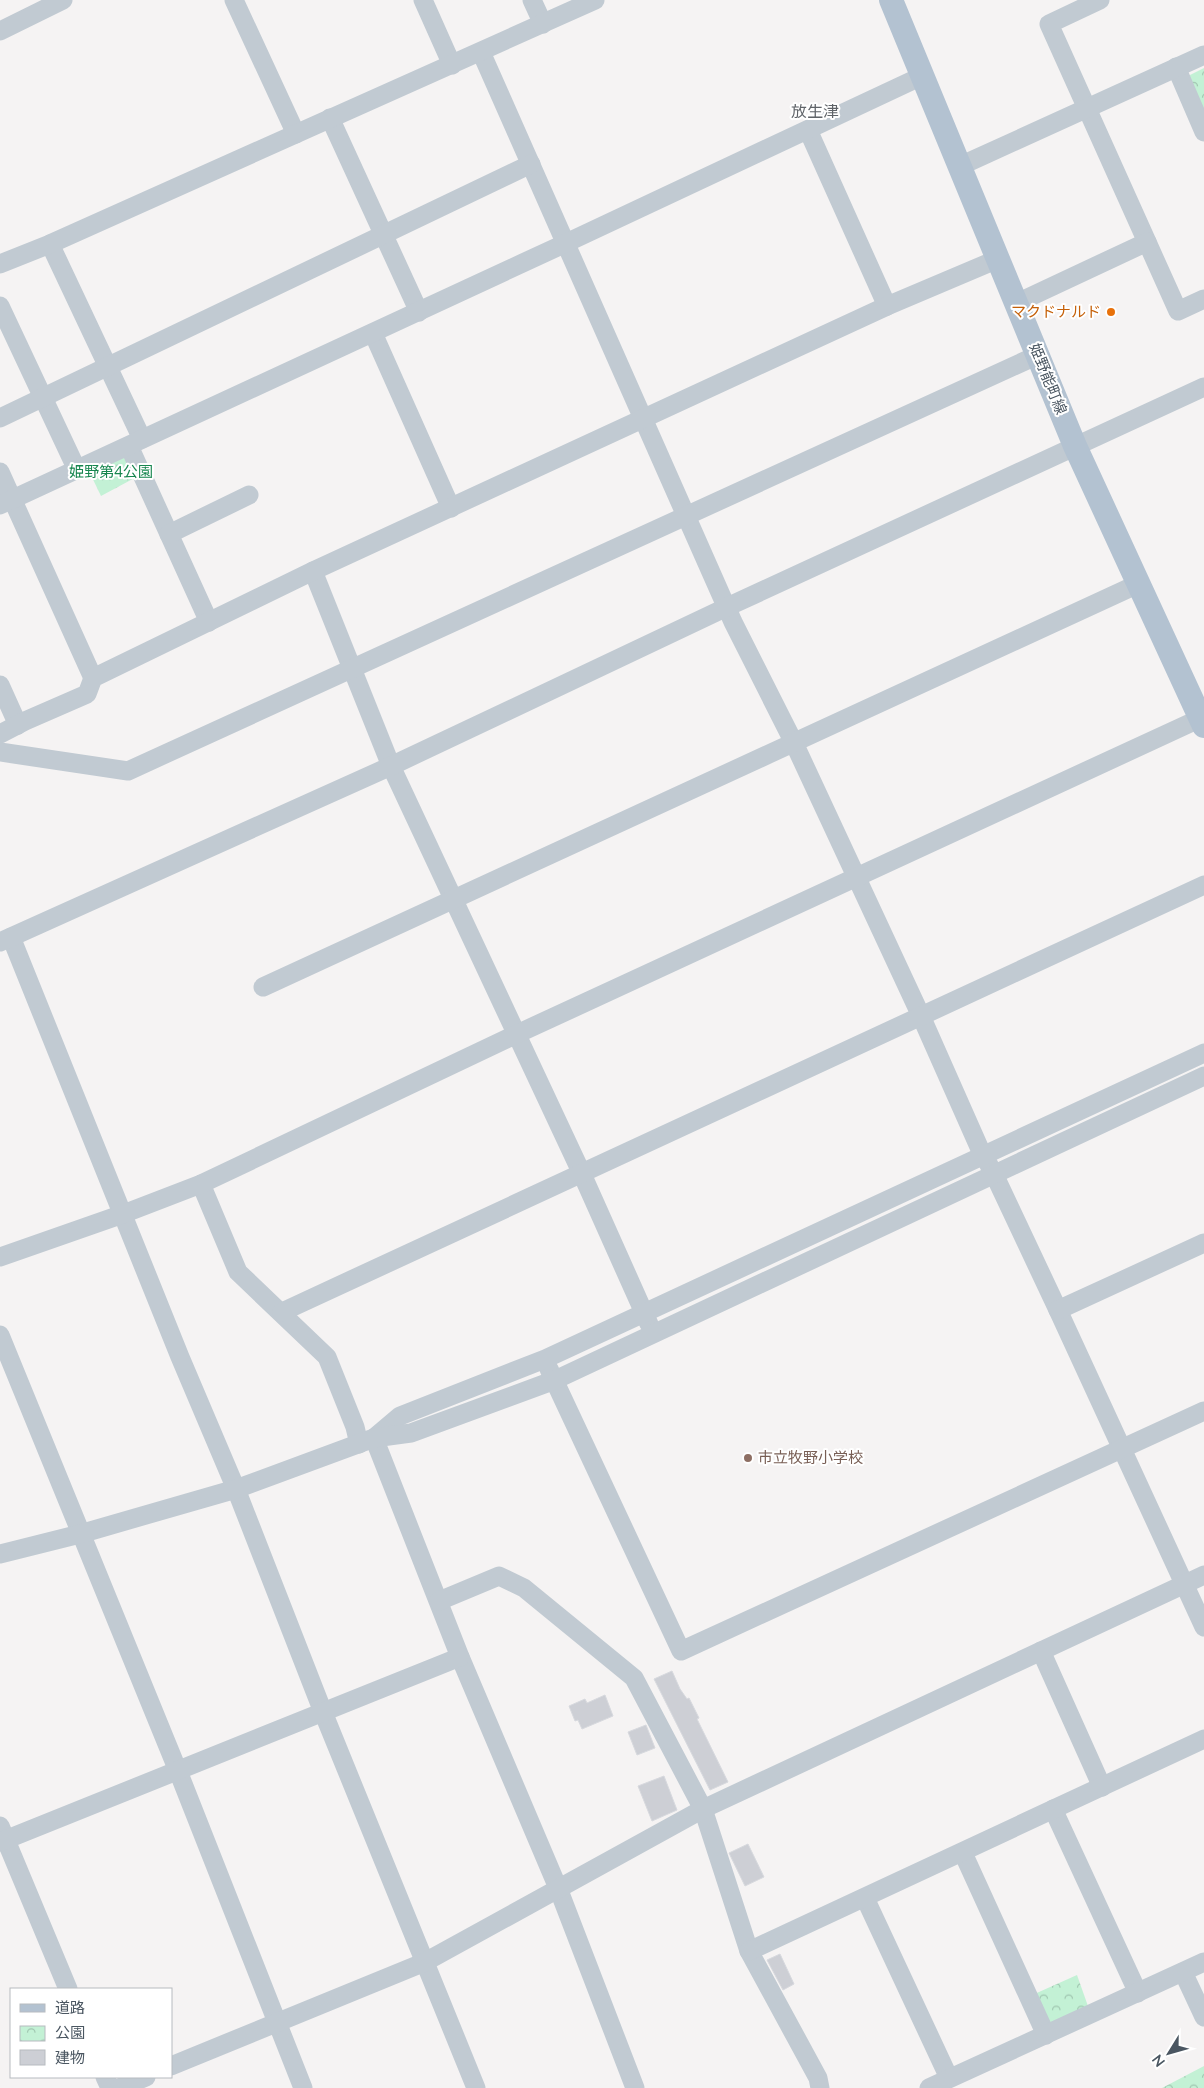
<svg xmlns="http://www.w3.org/2000/svg" width="1204" height="2088" font-family="Lato,'Noto Sans JP',sans-serif">
  <style>
    .park { fill: url(#park-crowns) }
    .building { fill: #cdcfd5; stroke: #d7d9de }
    .lines { fill: none; stroke-linecap: round; stroke-linejoin: round }
    .minor { stroke: #c1cad2; stroke-width: 19 }
    .major { stroke: #b3c2d1; stroke-width: 24 }
    .food-dot { fill: #e8710a; stroke: #fff; stroke-width: 2 }
    .education-dot { fill: #8d6e63; stroke: #fff; stroke-width: 2 }
    .labels { text-anchor: middle; stroke-width: 4; stroke-linejoin: round; paint-order: stroke }
    .food-label { font-size: 15px; fill: #c56008; stroke: #fff; text-anchor: end }
    .street-label { font-size: 15px; fill: #4a5661; stroke: #fff }
    .park-label { font-size: 15px; fill: #17864f; stroke: #fff }
    .education-label { font-size: 15px; fill: #785e54; stroke: #fff; text-anchor: start }
    .neighbourhood-label { font-size: 16px; fill: #5f6368; stroke: #fff }
  </style>
  <defs>
    <pattern id="park-crowns" width="20" height="18" patternUnits="userSpaceOnUse" patternTransform="scale(1.25)"><rect width="20" height="18" fill="#c3f1d5"/><path d="M2 6a3 3 0 1 1 6 0M12 15a3 3 0 1 1 6 0" fill="none" stroke="#a0c6b0"/></pattern>
  </defs>
  <rect width="100%" height="100%" fill="#f5f3f3"/>
  <!-- park -->
  <g class="park">
    <path d="M1204 68V111L1188 76Z"/>
    <path d="M129 446 142 474 101 496 86 465Z"/>
    <path d="M1077 1975 1089 2009 1046 2027 1030 1996Z"/>
    <path d="M1204 2066V2088H1162Z"/>
  </g>
  <!-- building -->
  <g class="building">
    <path d="M672 1671 680 1689 687 1699 689 1698 699 1718 697 1719 728 1782 710 1790 654 1679Z"/>
    <path d="M605 1695 613 1716 582 1729 578 1720 575 1721 569 1706 585 1699 587 1703Z"/>
    <path d="M646 1725 655 1748 637 1755 628 1732Z"/>
    <path d="M664 1776 677 1810 652 1821 638 1786Z"/>
    <path d="M748 1844 764 1877 745 1886 729 1853Z"/>
    <path d="M780 1954 794 1984 783 1990 767 1960Z"/>
  </g>
  <g class="lines">
    <!-- minor -->
    <g class="minor">
      <path d="M234 0 296 134"/>
      <path d="M423 0 452 65"/>
      <path d="M532 0 543 24"/>
      <path d="M1100 0 1049 24 1147 242"/>
      <path d="M0 31 63 0"/>
      <path d="M481 52 733 622 794 743 921 1016 979 1147 994 1174 1058 1310 1204 1627"/>
      <path d="M1176 67 1204 132"/>
      <path d="M330 118 419 312"/>
      <path d="M808 130 887 306"/>
      <path d="M960 166 1204 55"/>
      <path d="M50 244 142 439"/>
      <path d="M0 264 50 244 595 0"/>
      <path d="M1017 303 1147 242 1178 311 1204 299"/>
      <path d="M0 306 77 470"/>
      <path d="M373 333 451 508"/>
      <path d="M0 418 531 164"/>
      <path d="M129 446 209 622"/>
      <path d="M0 472 93 678"/>
      <path d="M0 505 566 243 922 76"/>
      <path d="M169 534 249 495"/>
      <path d="M313 571 391 766 582 1174 649 1324"/>
      <path d="M0 685 18 725"/>
      <path d="M0 734 25 721 87 694 93 678 313 571 887 306 998 259"/>
      <path d="M0 752 128 771 1038 355"/>
      <path d="M11 937 180 1357 236 1489 323 1712 476 2088"/>
      <path d="M0 942 391 766 727 607 1204 387"/>
      <path d="M263 987 1138 584"/>
      <path d="M201 1184 238 1272 327 1357 355 1427 359 1444"/>
      <path d="M0 1257 123 1214 201 1184 517 1034 1201 718"/>
      <path d="M1058 1310 1204 1243"/>
      <path d="M282 1312 1204 885"/>
      <path d="M0 1335 178 1771 303 2088"/>
      <path d="M549 1369 681 1651 1204 1411"/>
      <path d="M374 1438 400 1416 545 1359 1204 1053"/>
      <path d="M374 1438 460 1657 558 1888 635 2088"/>
      <path d="M0 1554 80 1534 236 1489 374 1438 411 1433 555 1380 1204 1076"/>
      <path d="M439 1601 499 1576 524 1588 634 1678 703 1809 749 1951 818 2078 820 2088"/>
      <path d="M1041 1651 1102 1787"/>
      <path d="M1053 1809 1138 1993"/>
      <path d="M0 1826 68 1989"/>
      <path d="M0 1842 460 1657"/>
      <path d="M963 1853 1046 2035"/>
      <path d="M865 1898 949 2078"/>
      <path d="M749 1951 1204 1739"/>
      <path d="M1183 1972 1204 2017"/>
      <path d="M171 2066 425 1962 703 1809 1204 1575"/>
      <path d="M105 2077 110 2088"/>
      <path d="M119 2088 146 2077"/>
      <path d="M929 2088 1204 1962"/>
    </g>
    <!-- major -->
    <path class="major" d="M891 0 1075 446 1204 726"/>
  </g>
  <!-- markers -->
  <circle class="food-dot" cx="1111" cy="312" r="5"/>
  <circle class="education-dot" cx="748" cy="1458" r="5"/>
  <g class="labels">
    <!-- food labels -->
    <g class="food-label">
      <text x="1101" y="317">マクドナルド</text>
    </g>
    <!-- street labels -->
    <g class="street-label">
      <text transform="translate(1048 379) rotate(68)" y="5">姫野能町線</text>
    </g>
    <!-- park labels -->
    <g class="park-label">
      <text x="111" y="477">姫野第4公園</text>
    </g>
    <!-- education labels -->
    <g class="education-label">
      <text x="758" y="1463">市立牧野小学校</text>
    </g>
    <!-- neighbourhood labels -->
    <g class="neighbourhood-label">
      <text x="815" y="117">放生津</text>
    </g>
  </g>
  <!-- legend -->
  <rect x="10" y="1988" width="162" height="90" fill="#ffffff" stroke="#b7bbc0"/>
  <rect x="20" y="2004" width="25" height="8" fill="#b3c2d1" stroke="#b7bbc0"/>
  <text x="55" y="2013" font-size="15" fill="#4a5661">道路</text>
  <rect x="20" y="2026" width="25" height="15" fill="url(#park-crowns)" stroke="#b7bbc0"/>
  <text x="55" y="2038" font-size="15" fill="#4a5661">公園</text>
  <rect x="20" y="2050" width="25" height="15" fill="#cdcfd5" stroke="#b7bbc0"/>
  <text x="55" y="2063" font-size="15" fill="#4a5661">建物</text>
  <!-- north arrow -->
  <g transform="translate(1169 2053) rotate(233)" stroke="#ffffff" stroke-width="4" paint-order="stroke">
  <path d="M0-4L9 19L0 12L-9 19Z" fill="#4a5661"/>
  <text y="-8" font-size="14" font-weight="bold" text-anchor="middle" fill="#4a5661">N</text>
  </g>
</svg>
